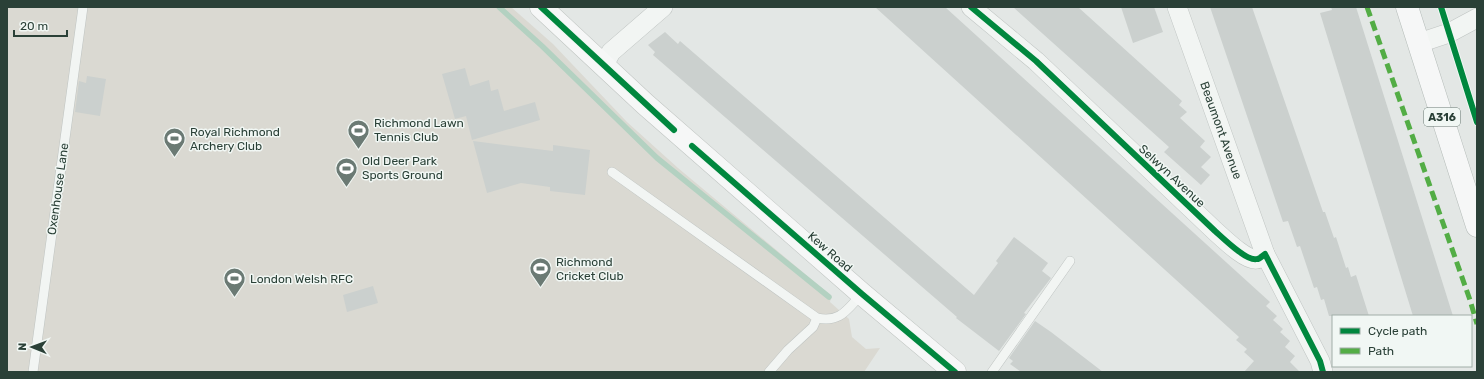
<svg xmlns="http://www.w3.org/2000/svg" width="1484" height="379" font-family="Rubik,sans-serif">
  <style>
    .green { fill: #dad9d2 }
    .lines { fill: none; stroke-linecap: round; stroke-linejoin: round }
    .stream { stroke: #b3d1c1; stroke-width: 5.5 }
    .building { fill: #cbd0ce }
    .lane-casing { stroke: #bfc4c2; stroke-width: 10 }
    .street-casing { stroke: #bfc4c2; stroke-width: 20 }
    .primary-casing { stroke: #c0c5c2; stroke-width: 23 }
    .highway-casing { stroke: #b5bcb9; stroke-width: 23 }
    .lane { stroke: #f2f5f3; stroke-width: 9 }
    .street { stroke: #f2f5f3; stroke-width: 19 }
    .primary { stroke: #f6f7f7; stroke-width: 22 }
    .highway { stroke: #f6f7f7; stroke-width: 22 }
    .quiet { stroke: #53ad45; stroke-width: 5; stroke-dasharray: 10 5; stroke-linecap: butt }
    .cycleway-casing { stroke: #f1f7f4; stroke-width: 8 }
    .cycleway { stroke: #00873e; stroke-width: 6 }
    .labels { text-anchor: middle; stroke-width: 3; stroke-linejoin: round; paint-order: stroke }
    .shield { fill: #f1f7f4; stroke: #667770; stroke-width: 1 }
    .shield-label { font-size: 11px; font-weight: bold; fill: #2a4037 }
    .poi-label { font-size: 12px; fill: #2a4037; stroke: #f1f7f4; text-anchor: start }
    .street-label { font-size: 12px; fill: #2a4037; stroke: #f1f7f4 }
  </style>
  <rect width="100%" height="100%" fill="#e3e7e5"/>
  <!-- green -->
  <path class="green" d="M7 7H511L553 44 627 122 678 168 829 294 831 298 830 302 849 319 852 337 866 349 880 348 864 372H7Z"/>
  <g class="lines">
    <!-- stream -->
    <path class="stream" d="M499 7 542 46 657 158 829 297"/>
  </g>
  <!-- building -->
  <g class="building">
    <path d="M875 7H945L1270 302 1266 306 1277 316 1273 320 1283 329 1280 332 1290 341 1285 347 1295 356 1290 362 1300 372H1244L1254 361 1244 352 1247 349 1236 340 1239 337Z"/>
    <path d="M1013 7H1078L1182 101 1179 105 1187 112 1180 118 1205 141 1200 147 1211 157 1201 167 1210 175 1201 185 1164 152 1169 147Z"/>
    <path d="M1121 7H1154L1163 32 1133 43Z"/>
    <path d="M1210 7H1252L1323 212H1325L1334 238 1336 237 1346 268 1348 267 1351 277 1356 275 1369 316H1329L1324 299 1321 300 1317 287 1314 288 1300 246 1297 247 1288 221 1283 222Z"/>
    <path d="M1331 7H1356L1453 316H1413L1320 13 1332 10Z"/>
    <path d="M665 32 678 44 680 41 974 295 998 263 996 261 1014 237 1048 263 1042 271 1051 278 1024 313 1026 314 999 351 956 318 957 317 653 55 655 52 648 45Z"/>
    <path d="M465 68 470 86 489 80 491 91 498 89 504 111 535 102 540 120 472 140 466 116 455 119 442 74Z"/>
    <path d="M87 76 106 79 100 116 75 112 79 81 86 83Z"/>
    <path d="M473 141 553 151V145L590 150 585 195 550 191V187L521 183 487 193Z"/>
    <path d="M373 286 378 303 347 312 343 295Z"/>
    <path d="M1035 321 1051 332 1103 372H1021L1010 364 1013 361 1009 358Z"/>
  </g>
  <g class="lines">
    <defs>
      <g id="lane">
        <path d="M612 172 817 318C841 323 847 309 862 294"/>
        <path d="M33 372 83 7"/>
        <path d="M769 372 788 350 813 327 817 318"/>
        <path d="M992 372 1070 261"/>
      </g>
      <g id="street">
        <path d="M971 7 1036 61 1215 231C1223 238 1247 262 1257 259 1260 259 1262 256 1265 254"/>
        <path id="s1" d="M1177 7 1265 254 1320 361 1323 372"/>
        <path d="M1419 43 1449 33 1477 18"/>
        <path d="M604 65 611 52 663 7"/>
      </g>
      <path id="primary" d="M541 7 645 104 862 294 955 372"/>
      <path id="highway" d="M1407 7 1477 226"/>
    </defs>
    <!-- lane casing -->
    <use href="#lane" class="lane-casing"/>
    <!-- street casing -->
    <use href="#street" class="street-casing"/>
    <!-- primary casing -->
    <use href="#primary" class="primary-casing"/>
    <!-- highway casing -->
    <use href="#highway" class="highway-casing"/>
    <!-- lane -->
    <use href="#lane" class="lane"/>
    <!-- street -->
    <use href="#street" class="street"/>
    <!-- primary -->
    <use href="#primary" class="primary"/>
    <!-- highway -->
    <use href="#highway" class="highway"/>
    <!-- quiet -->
    <path class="quiet" d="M1367 7 1470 300 1477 324"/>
    <defs>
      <g id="cycleway">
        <path d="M541 7 674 130"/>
        <path d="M971 7 1036 61 1215 231C1223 238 1247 262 1257 259 1260 259 1262 256 1265 254L1320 361 1323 372"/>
        <path d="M1441 7 1477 122"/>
        <path d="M692 146 862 294 955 372"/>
      </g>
    </defs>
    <!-- cycleway casing -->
    <use href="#cycleway" class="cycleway-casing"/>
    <!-- cycleway -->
    <use href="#cycleway" class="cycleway"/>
  </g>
  <!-- icons -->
  <defs>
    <symbol id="stadium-pin" viewBox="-11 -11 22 30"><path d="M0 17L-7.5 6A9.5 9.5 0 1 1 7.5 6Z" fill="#6b7a74" stroke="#f1f7f4"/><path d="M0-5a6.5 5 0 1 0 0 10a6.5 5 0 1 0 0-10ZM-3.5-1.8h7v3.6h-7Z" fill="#fff"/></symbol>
  </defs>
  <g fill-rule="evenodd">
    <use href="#stadium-pin" x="346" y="118" width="25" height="34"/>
    <use href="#stadium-pin" x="162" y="126" width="25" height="34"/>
    <use href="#stadium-pin" x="334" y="156" width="25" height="34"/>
    <use href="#stadium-pin" x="528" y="256" width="25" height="34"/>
    <use href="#stadium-pin" x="222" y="266" width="25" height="34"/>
  </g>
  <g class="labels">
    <!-- shield labels -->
    <rect class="shield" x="1424" y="108" width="36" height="18" rx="3"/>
    <g class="shield-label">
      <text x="1442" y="121">A316</text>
    </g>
    <!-- poi labels -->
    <g class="poi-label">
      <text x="374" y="127">Richmond Lawn<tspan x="374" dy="14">Tennis Club</tspan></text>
      <text x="190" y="136">Royal Richmond<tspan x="190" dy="14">Archery Club</tspan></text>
      <text x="362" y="165">Old Deer Park<tspan x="362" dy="14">Sports Ground</tspan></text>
      <text x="556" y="266">Richmond<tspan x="556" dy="14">Cricket Club</tspan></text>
      <text x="250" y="283">London Welsh RFC</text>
    </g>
    <!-- street labels -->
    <g class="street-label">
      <text dy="4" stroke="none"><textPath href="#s1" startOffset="131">Beaumont Avenue</textPath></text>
      <text transform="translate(1172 176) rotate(43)" y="4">Selwyn Avenue</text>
      <text transform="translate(58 189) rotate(-82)" y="4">Oxenhouse Lane</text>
      <text transform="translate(830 252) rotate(41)" y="4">Kew Road</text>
    </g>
  </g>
  <!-- border -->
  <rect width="1484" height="379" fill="none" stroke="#2a4037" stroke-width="16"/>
  <!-- legend -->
  <rect x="1332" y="315" width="140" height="52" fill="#f1f7f4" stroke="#a1aea8"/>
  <rect x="1340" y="328" width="20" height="6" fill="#00873e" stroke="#a1aea8"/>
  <text x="1368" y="335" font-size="12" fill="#2a4037">Cycle path</text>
  <rect x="1340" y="348" width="20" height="6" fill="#53ad45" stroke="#a1aea8"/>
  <text x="1368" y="355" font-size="12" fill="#2a4037">Path</text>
  <!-- north arrow -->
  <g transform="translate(32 347) rotate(271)" stroke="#f1f7f4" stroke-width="3" paint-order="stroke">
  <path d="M0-3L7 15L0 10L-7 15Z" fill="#2a4037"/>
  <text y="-6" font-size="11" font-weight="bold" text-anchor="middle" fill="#2a4037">N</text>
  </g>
  <!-- scale -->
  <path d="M14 30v6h53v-6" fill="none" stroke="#2a4037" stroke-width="2"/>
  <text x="20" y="30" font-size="12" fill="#2a4037" stroke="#f1f7f4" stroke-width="3" paint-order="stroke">20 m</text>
</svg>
